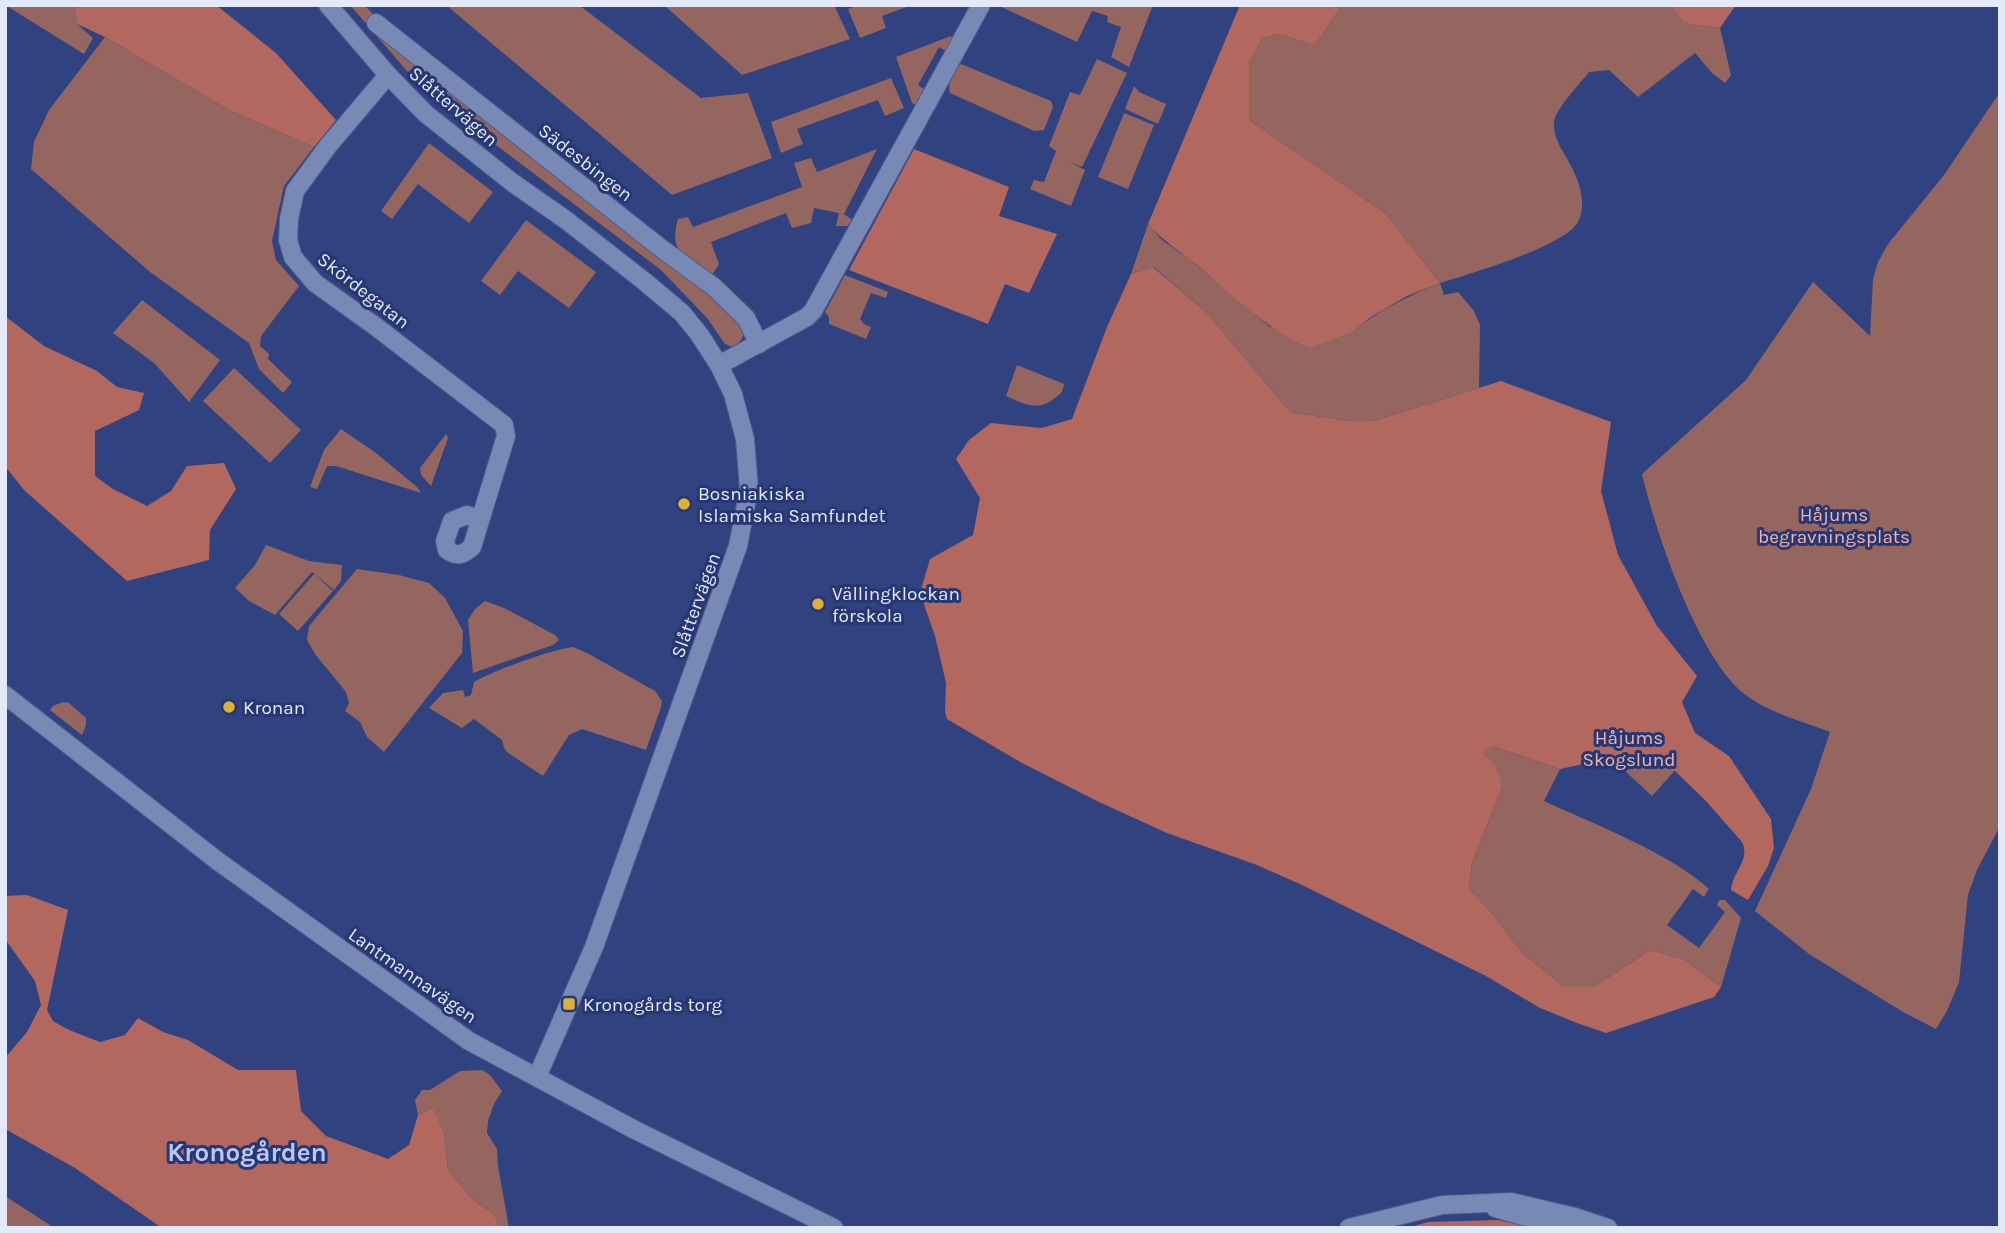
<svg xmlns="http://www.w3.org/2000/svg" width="2005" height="1233" font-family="Karla,sans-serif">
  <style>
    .green { fill: #94665f }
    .forest { fill: #b2685e }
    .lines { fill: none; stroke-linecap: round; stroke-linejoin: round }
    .minor-casing { stroke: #4d5d92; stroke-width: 20 }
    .minor { stroke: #7889b6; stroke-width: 18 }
    .poi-dot { fill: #ddb133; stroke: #263773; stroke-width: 2.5 }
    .labels { text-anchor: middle; stroke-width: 6; stroke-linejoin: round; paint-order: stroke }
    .street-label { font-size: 19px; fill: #e3e9f8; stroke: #263773 }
    .poi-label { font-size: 19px; fill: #e3e9f8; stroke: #263773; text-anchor: start }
    .park-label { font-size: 19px; fill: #f3b4aa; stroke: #263773 }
    .district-label { font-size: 26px; font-weight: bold; fill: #b7c7f2; stroke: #263773 }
  </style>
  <rect width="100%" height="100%" fill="#30427f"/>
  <!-- green -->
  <g class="green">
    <path d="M5 5H74L77 24 93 38 84 54Z"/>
    <path d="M350 5H364L435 76 659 254 744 325C744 337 743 341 732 347L725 344 707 318 661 270 438 101 413 78Z"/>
    <path d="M446 5H579L701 98 748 93 772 158 672 195Z"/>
    <path d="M664 5H834L850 39 742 75Z"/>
    <path d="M858 5H912L882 16 886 28 860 38 848 9Z"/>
    <path d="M997 5H1153L1129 67 1111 57 1121 27 1107 22 1108 16 1092 11 1077 42Z"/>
    <path d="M1342 5H1671L1685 23 1720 28 1731 75 1725 83 1712 73 1695 53 1638 97 1609 70 1589 72C1579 85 1564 100 1556 115 1550 127 1558 144 1565 155 1576 174 1588 198 1579 220 1568 246 1469 274 1440 283L1444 295 1458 292 1474 311 1480 325 1479 388 1374 421H1348L1290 412 1206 312 1154 267 1131 274 1148 224 1162 240 1188 258 1270 327 1352 332C1379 310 1408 296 1440 283L1386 214 1249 120V62L1263 38 1278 34 1315 45Z"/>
    <path d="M951 36 952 39 946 51 939 47 918 85 925 90 917 105 912 103 896 57Z"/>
    <path d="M105 37 231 111 314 147 284 186 272 241 276 260 299 286 261 336 260 346 269 354 268 359 292 382 283 393 259 369 249 343 150 272 31 169 34 142 49 110Z"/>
    <path d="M1097 59 1127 73 1082 167 1070 162 1085 170 1071 206 1030 189 1034 180 1044 182 1056 151 1049 146 1070 92 1080 95Z"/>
    <path d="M961 64 1051 101 1053 107 1044 130 1034 131 950 93C947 83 953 70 961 64Z"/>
    <path d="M891 78 904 108 885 116 878 100 797 129 803 144 781 153 771 122Z"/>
    <path d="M1134 86 1139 92 1166 104 1158 124 1125 109Z"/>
    <path d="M2000 92V826L1977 870 1968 895 1959 982 1947 1011 1936 1029 1903 1012 1809 954 1755 911 1811 789 1830 732C1800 720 1767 713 1742 692 1696 652 1656 533 1642 474L1746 380 1813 282 1870 336 1873 279 1878 262 1888 244 1944 175Z"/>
    <path d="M1124 113 1154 125 1128 189 1098 177Z"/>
    <path d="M429 143 493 192 469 223 418 184 392 219 381 211Z"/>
    <path d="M877 149 844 214 852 220 848 226H836L839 213 814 208 811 223 792 228 786 213 711 242 719 264 712 275C686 258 668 254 678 219L688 217 693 227 802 187 794 163 811 158 817 172Z"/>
    <path d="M526 220 596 272 569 308 518 271 500 295 481 281Z"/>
    <path d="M845 275 888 292 886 298 871 293 860 319 864 324 871 327 866 339 829 324V317L825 312Z"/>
    <path d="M142 300 220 360 189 402 154 363 113 333Z"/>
    <path d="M1017 365 1064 384C1063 391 1061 394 1055 398 1038 412 1024 404 1006 396Z"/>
    <path d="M234 368 301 430 270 463 203 401Z"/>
    <path d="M341 429 376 453 417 487 421 493 336 466H327L317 489 310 487 324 450Z"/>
    <path d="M446 434 448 438 431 486 421 475 420 468Z"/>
    <path d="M266 545 309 561 342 565 341 581 334 590 312 572 275 615 249 601 235 588 255 565Z"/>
    <path d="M357 569 399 575 429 583 445 598 463 631 462 653 384 752 367 737 360 722 345 711 349 703 346 692 315 654 307 640 309 626Z"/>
    <path d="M314 574 333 591 298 631 279 614Z"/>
    <path d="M485 601 504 608 555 635 559 640 553 645 473 673 468 620 475 609Z"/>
    <path d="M573 647 587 653 655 691 662 701 661 707 646 750 582 729 569 735 543 776 508 753 504 748 502 740 474 719 462 728 429 708 443 693 463 690 465 697 471 695 474 682C495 670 550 650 573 647Z"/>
    <path d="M63 702 69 703 86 718V725L82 735 50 710 53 706Z"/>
    <path d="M1581 730 1678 767 1652 796Z"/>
    <path d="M1493 746 1560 769 1544 801C1594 824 1670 853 1709 889L1704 897 1693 889 1667 925 1699 948 1725 912 1717 905 1719 900H1725L1741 918 1721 987 1683 959 1650 950 1594 987H1564L1522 953 1491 912 1469 889 1472 863 1502 787 1481 753Z"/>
    <path d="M482 1070 490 1075 502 1091 494 1104 488 1121 487 1133 497 1149 498 1166 509 1228H500L494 1214 473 1200 448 1170 444 1133 432 1110 418 1115 415 1100 422 1090H430L460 1071Z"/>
    <path d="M5 1196 50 1225 52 1228H5Z"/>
  </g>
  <!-- forest -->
  <g class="forest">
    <path d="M74 5H216L276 53 336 120 314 147 231 111 105 37 77 24Z"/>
    <path d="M1240 5H1342L1315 45 1278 34 1263 38 1249 62V120L1386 214 1440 283 1407 296 1371 317 1352 332 1310 348C1267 330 1233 296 1198 266 1181 252 1163 241 1148 224Z"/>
    <path d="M1671 5H1736L1720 28 1684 23Z"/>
    <path d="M914 149 1009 187 999 216 1057 234 1029 293 1005 284 988 324 849 270Z"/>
    <path d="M1153 267 1206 312 1290 412 1348 421H1374L1501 381 1611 422 1601 491 1618 555 1657 626 1697 676 1682 702 1695 733 1729 756 1771 819 1774 848 1768 866 1748 900 1731 890C1732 872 1751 860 1742 842L1706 801 1674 770 1612 758 1560 769 1493 746 1482 753 1496 767 1502 787 1472 863 1469 889 1491 912 1522 953 1564 987H1594L1650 950 1683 959 1721 987 1714 997 1606 1033 1577 1023 1540 1008 1486 976 1302 885 1257 865 1167 833 1099 802 1022 763 947 719 945 712 946 683 935 636 920 593 930 559 973 535 980 498 956 459 969 440 991 423 1042 428 1072 419 1107 327 1131 274Z"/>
    <path d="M5 316 44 346 97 371 117 387 144 393 139 410 95 431V476L113 489 147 506 171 491 187 466 224 463 236 489 210 530 209 560 127 581 24 490 5 466Z"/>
    <path d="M27 895 68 910 47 1010 53 1021 69 1030 100 1042 125 1035 138 1018 163 1032 188 1040 238 1070H296L301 1111 326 1136 388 1159 409 1145 418 1115 433 1109 444 1133 448 1170 473 1200 494 1214 500 1228H162L75 1168 5 1129V1058L27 1032 41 1005 35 981 5 939V896Z"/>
    <path d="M1498 1220 1536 1228H1407L1428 1222Z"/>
  </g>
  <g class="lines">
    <defs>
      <g id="minor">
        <path d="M328 5 388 75 426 114 513 183 566 220 644 281 682 313 699 334 719 365 733 394 745 439 749 489 738 546 594 947 537 1077"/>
        <path d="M376 23 662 249 714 287 746 318 759 344"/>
        <path d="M388 75 328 146 295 191 289 219 288 240 293 257 315 283 375 326 504 425 506 436 472 547C463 555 457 557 447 550L445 541 452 521 467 515 479 519"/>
        <path d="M719 365 807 317 813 311 981 5"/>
        <path d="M5 695 219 862 469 1041 635 1130 834 1228"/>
        <path d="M1495 1208 1565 1228"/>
        <path d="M1349 1228 1442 1205 1511 1202 1575 1217 1608 1228"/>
      </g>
    </defs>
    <!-- minor casing -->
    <use href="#minor" class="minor-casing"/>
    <!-- minor -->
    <use href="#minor" class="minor"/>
  </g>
  <!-- markers -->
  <g class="poi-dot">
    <circle cx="684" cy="504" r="7"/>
    <circle cx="818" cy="604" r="7"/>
    <circle cx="229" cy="707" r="7"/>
    <rect x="562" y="997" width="14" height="14" rx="3.5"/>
  </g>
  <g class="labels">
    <!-- street labels -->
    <g class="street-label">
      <text transform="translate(454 106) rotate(41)" y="7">Slåttervägen</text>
      <text transform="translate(586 162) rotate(38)" y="7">Sädesbingen</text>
      <text transform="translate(364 290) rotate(38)" y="7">Skördegatan</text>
      <text transform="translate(695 605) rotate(-70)" y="7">Slåttervägen</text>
      <text transform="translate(413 975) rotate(35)" y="7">Lantmannavägen</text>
    </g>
    <!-- poi labels -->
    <g class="poi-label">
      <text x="698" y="500">Bosniakiska<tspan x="698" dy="22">Islamiska Samfundet</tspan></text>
      <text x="832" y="600">Vällingklockan<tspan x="832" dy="22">förskola</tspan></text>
      <text x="243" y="714">Kronan</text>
      <text x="583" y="1011">Kronogårds torg</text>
    </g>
    <!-- park labels -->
    <g class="park-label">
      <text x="1834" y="521">Håjums<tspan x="1834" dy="22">begravningsplats</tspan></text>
      <text x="1629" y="744">Håjums<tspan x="1629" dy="22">Skogslund</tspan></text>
    </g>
    <!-- district labels -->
    <g class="district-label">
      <text x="247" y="1161">Kronogården</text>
    </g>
  </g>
  <!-- border -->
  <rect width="2005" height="1233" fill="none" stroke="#e3e9f8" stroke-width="14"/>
</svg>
